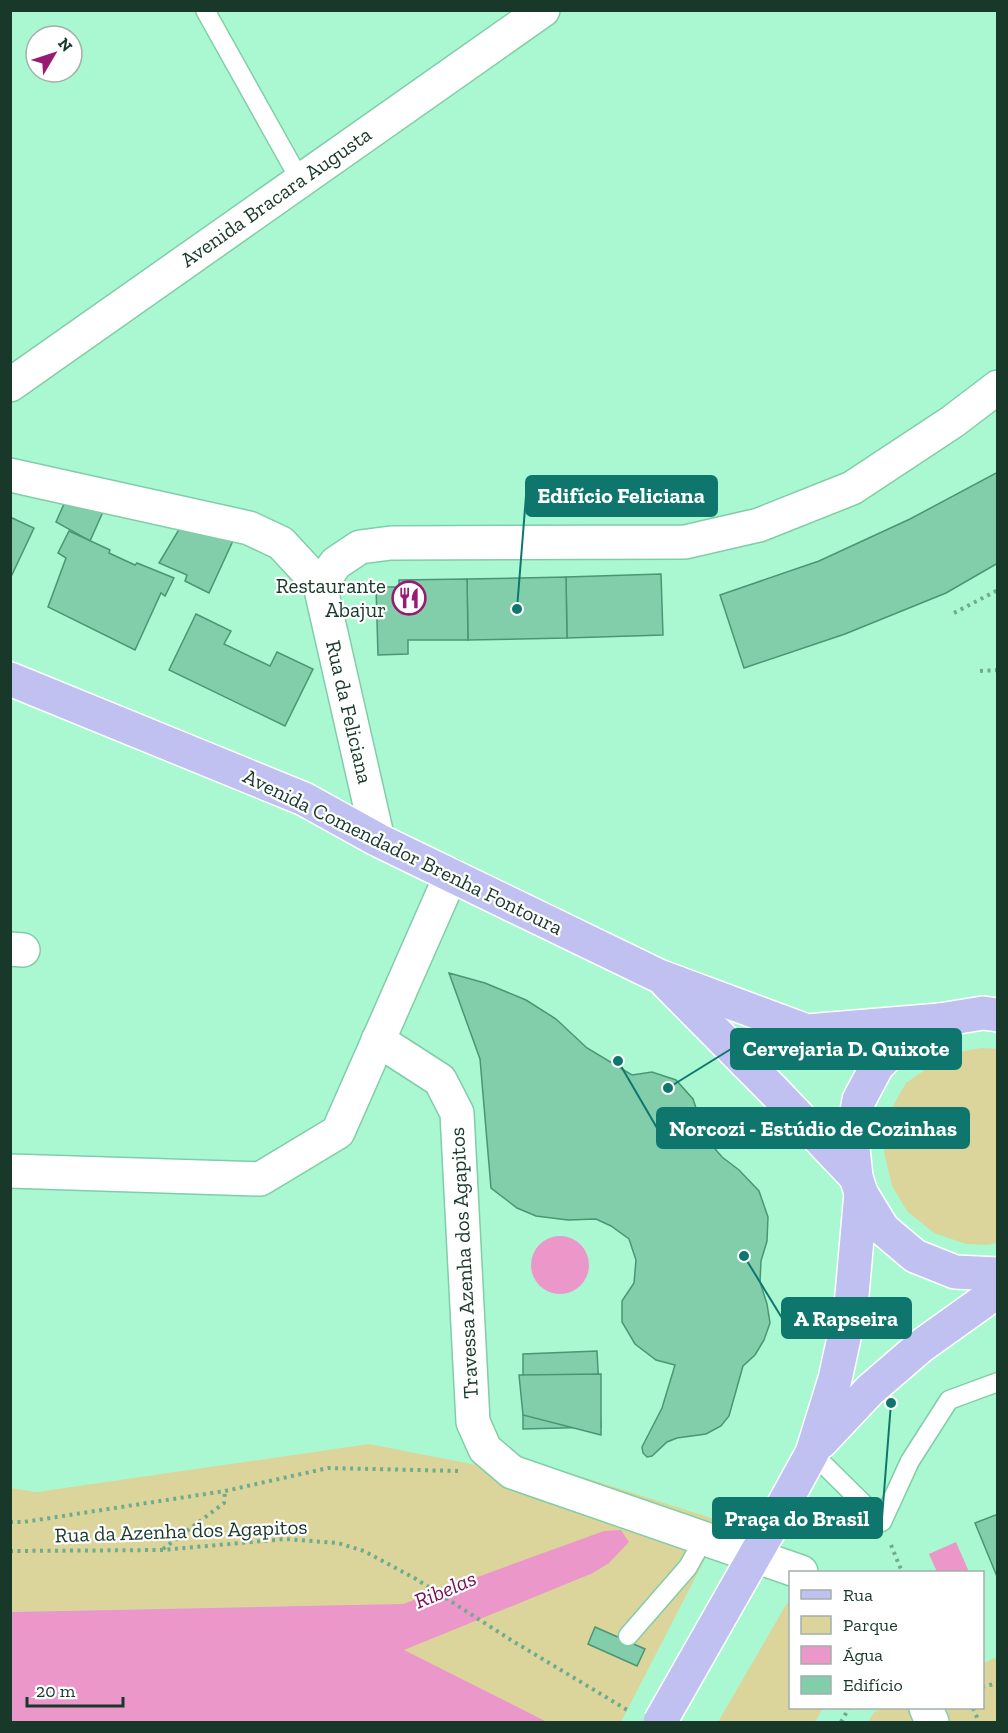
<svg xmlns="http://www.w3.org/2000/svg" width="1008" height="1733" font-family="'Zilla Slab',serif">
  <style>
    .green { fill: #dbd59c }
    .water { fill: #eb97ca }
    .building { fill: #82ceaa; stroke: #4a9674; stroke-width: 1.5 }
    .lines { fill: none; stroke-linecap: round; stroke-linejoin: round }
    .lane-casing { stroke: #81cda9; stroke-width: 21 }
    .street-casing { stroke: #81cda9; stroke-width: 36 }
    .primary-casing { stroke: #fff; stroke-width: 36 }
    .path { stroke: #70ab8f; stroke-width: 4; stroke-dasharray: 3 4.5; stroke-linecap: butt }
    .lane { stroke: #fff; stroke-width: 18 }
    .street { stroke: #fff; stroke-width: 33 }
    .primary { stroke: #c0c0f1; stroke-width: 33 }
    .primary-bridge-casing { stroke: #fff; stroke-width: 36; stroke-linecap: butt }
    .primary-bridge { stroke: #c0c0f1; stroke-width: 33 }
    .labels { text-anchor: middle; stroke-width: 4.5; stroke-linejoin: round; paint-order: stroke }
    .street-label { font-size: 21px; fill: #183829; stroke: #fff }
    .poi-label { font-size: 21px; fill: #183829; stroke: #fff; text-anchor: end }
    .water-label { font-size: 22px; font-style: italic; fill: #741158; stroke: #fff }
    .leader { fill: none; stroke: #0f766e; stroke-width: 2 }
    .callout-dot { fill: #0f766e; stroke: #fff; stroke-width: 2 }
    .callout { fill: #0f766e; stroke: #0f766e; stroke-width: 2 }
    .callout-label { font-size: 22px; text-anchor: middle; font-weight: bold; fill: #fff }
  </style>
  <rect width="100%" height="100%" fill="#aaf8d2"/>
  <!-- green -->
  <g class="green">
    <path d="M981 1048 998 1049 997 1243 987 1245 966 1244 934 1233 907 1211 892 1186 884 1152 889 1113 906 1083 948 1054Z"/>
    <path d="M369 1444 512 1472 570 1473 724 1522 621 1722H545L306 1606 11 1612 10 1488 37 1492Z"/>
    <path d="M787 1603 790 1605V1708H823L815 1722H718Z"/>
    <path d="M997 1657V1722H868L874 1712 884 1708H982L983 1663Z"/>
  </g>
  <!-- water -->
  <g class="water">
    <circle cx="560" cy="1265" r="29"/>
    <path d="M621 1530 629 1542 609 1563 593 1573 404 1650 547 1722H11V1612L403 1604 604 1531Z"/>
    <path d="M956 1542 969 1572H937L929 1554Z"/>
  </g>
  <!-- building -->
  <g class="building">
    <path d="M998 472V563L946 593 845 634 744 668 720 595 819 561 910 519Z"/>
    <path d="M68 495 106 505 90 541 56 522Z"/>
    <path d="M10 517 34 528 10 579Z"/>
    <path d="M184 521 237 532 209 593 185 581 187 575 159 563Z"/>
    <path d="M69 531 110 550 109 553 135 565 137 563 174 578 165 596 161 593 135 650 48 607 66 558 58 553Z"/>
    <path d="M661 574 663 635 567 638 566 577Z"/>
    <path d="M566 577 567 638 468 640 467 579Z"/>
    <path d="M467 579 468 640H408V654L378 655 376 587H399V580Z"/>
    <path d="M196 614 231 631 224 644 270 666 277 652 313 669 285 726 169 670Z"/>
    <path d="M449 973 485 983 526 1000 556 1019 587 1048 632 1075 652 1072 676 1080 693 1099 701 1123 710 1143 722 1157 739 1170 759 1191 768 1217 767 1241 761 1261 760 1282 767 1304 770 1323 764 1340 755 1355 743 1366 729 1416 721 1426 706 1434 677 1438 667 1442 652 1456 647 1457 643 1453 642 1447 662 1408 675 1365 656 1360 635 1344 622 1322V1301L634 1283 636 1260 629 1239 611 1226 596 1219 568 1220 536 1216 517 1208 491 1188 480 1059Z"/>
    <path d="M597 1351 601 1427 523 1429V1354Z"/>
    <path d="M601 1374V1435L523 1415 519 1375Z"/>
    <path d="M998 1514V1579L975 1523Z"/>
    <path d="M595 1627 645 1649 637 1666 588 1644Z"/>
  </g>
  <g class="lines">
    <defs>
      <g id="lane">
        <path d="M205 10 300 180"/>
        <path d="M812 1453 882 1522 910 1461 949 1400 998 1382"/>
        <path d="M628 1636 688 1567 703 1540"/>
      </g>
      <g id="street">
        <path d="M10 385 543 10"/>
        <path d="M10 475 249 528 281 543 320 585"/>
        <path d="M320 585 336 563 360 547 391 543 685 542 759 525 852 488 952 422 998 387"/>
        <path d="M320 585 378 840"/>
        <path d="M10 949 23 950"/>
        <path d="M378 1040 440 1080 457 1113 473 1422 485 1449 512 1472 801 1572"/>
        <path d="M10 1171 260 1179 338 1132 451 875"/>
        <path d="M926 1708 932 1722"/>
      </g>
      <g id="primary">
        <path d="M10 679 304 799 378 840 659 976 807 1031 940 1020"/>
        <path d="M667 983 773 1090 856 1177"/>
        <path d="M998 1015 983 1013 940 1020 905 1038 877 1066 859 1100 852 1139 856 1177 861 1193 883 1229 915 1256 955 1272 998 1274"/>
        <path d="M821 1442 870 1390 921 1346 998 1291"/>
        <path d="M779 1513 812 1453 835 1379 851 1306 861 1193"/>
      </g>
    </defs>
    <!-- lane casing -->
    <use href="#lane" class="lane-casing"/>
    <!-- street casing -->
    <use href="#street" class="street-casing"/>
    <!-- primary casing -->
    <use href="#primary" class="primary-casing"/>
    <!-- path -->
    <g class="path">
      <path d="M954 613 998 590"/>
      <path d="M980 671 998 670"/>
      <path d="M10 1522H24L225 1491 328 1468 460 1471"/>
      <path d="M891 1545 902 1572"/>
      <path d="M163 1549 224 1503 225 1491"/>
      <path d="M10 1551 162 1550 285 1539 338 1543 364 1551 416 1579 511 1640 629 1711"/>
      <path d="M982 1687 998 1683"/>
      <path d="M973 1708 979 1722"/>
      <path d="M841 1722 849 1708"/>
    </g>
    <!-- lane -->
    <use href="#lane" class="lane"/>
    <!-- street -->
    <use href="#street" class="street"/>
    <!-- primary -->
    <use href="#primary" class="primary"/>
    <defs>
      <path id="primary-bridge" d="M660 1722 779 1513"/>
    </defs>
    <!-- primary-bridge casing -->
    <use href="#primary-bridge" class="primary-bridge-casing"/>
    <!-- primary-bridge -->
    <use href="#primary-bridge" class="primary-bridge"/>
  </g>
  <!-- icons -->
  <defs>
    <symbol id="restaurant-ring" viewBox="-11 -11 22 22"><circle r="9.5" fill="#fff" stroke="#971a73" stroke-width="1.5"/><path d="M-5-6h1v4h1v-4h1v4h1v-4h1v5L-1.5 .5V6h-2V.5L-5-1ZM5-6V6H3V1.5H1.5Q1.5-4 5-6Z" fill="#971a73"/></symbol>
  </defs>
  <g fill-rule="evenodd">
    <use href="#restaurant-ring" x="390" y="579" width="38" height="38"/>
  </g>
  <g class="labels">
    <!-- street labels -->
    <g class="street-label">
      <text transform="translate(276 197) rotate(-35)" y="7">Avenida Bracara Augusta</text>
      <text transform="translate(349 712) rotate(77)" y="7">Rua da Feliciana</text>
      <text transform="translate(403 852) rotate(26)" y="7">Avenida Comendador Brenha Fontoura</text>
      <text transform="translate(464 1263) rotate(-93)" y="7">Travessa Azenha dos Agapitos</text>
      <text transform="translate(181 1531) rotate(-2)" y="7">Rua da Azenha dos Agapitos</text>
    </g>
    <!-- poi labels -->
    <g class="poi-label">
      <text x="386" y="593">Restaurante<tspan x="386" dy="24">Abajur</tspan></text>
    </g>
    <!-- water labels -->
    <g class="water-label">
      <text transform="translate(445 1589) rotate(-23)" y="8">Ribelas</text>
    </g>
  </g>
  <!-- callouts -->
  <path class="leader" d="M517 609L526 496M668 1088L731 1049M618 1061L657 1128M744 1256L782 1318M891 1403L882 1518"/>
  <g class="callout-dot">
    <circle cx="517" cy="609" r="6"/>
    <circle cx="668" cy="1088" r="6"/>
    <circle cx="618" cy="1061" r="6"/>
    <circle cx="744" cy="1256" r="6"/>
    <circle cx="891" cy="1403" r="6"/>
  </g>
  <g class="callout">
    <rect x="526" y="476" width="191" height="40" rx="6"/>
    <rect x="731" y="1029" width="230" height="40" rx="6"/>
    <rect x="657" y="1108" width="312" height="40" rx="6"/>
    <rect x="782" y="1298" width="129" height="40" rx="6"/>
    <rect x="713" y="1498" width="169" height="40" rx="6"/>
  </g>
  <g class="callout-label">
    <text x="621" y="503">Edifício Feliciana</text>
    <text x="846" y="1056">Cervejaria D. Quixote</text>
    <text x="813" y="1136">Norcozi - Estúdio de Cozinhas</text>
    <text x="846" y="1326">A Rapseira</text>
    <text x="797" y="1526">Praça do Brasil</text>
  </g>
  <!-- border -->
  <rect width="1008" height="1733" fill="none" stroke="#183829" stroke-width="24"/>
  <!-- legend -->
  <rect x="789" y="1571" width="195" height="138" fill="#ffffff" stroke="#a3afa9" stroke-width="1.5"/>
  <rect x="801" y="1590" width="30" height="9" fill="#c0c0f1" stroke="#a3afa9" stroke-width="1.5"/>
  <text x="843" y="1601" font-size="18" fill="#183829">Rua</text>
  <rect x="801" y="1616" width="30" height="18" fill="#dbd59c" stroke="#a3afa9" stroke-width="1.5"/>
  <text x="843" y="1631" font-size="18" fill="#183829">Parque</text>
  <rect x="801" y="1646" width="30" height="18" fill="#eb97ca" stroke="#a3afa9" stroke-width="1.5"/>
  <text x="843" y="1661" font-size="18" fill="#183829">Água</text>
  <rect x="801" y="1676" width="30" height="18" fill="#82ceaa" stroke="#a3afa9" stroke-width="1.5"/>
  <text x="843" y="1691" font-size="18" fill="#183829">Edifício</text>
  <!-- north arrow -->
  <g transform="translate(54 54) rotate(51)"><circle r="28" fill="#ffffff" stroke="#a3afa9" stroke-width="1.5"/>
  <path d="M0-4.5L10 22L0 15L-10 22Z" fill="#971a73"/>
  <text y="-9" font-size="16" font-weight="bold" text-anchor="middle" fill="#183829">N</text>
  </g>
  <!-- scale -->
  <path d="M27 1697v9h96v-9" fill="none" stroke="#183829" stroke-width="3"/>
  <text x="36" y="1697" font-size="18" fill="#183829" stroke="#ffffff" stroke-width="4.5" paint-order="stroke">20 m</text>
</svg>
